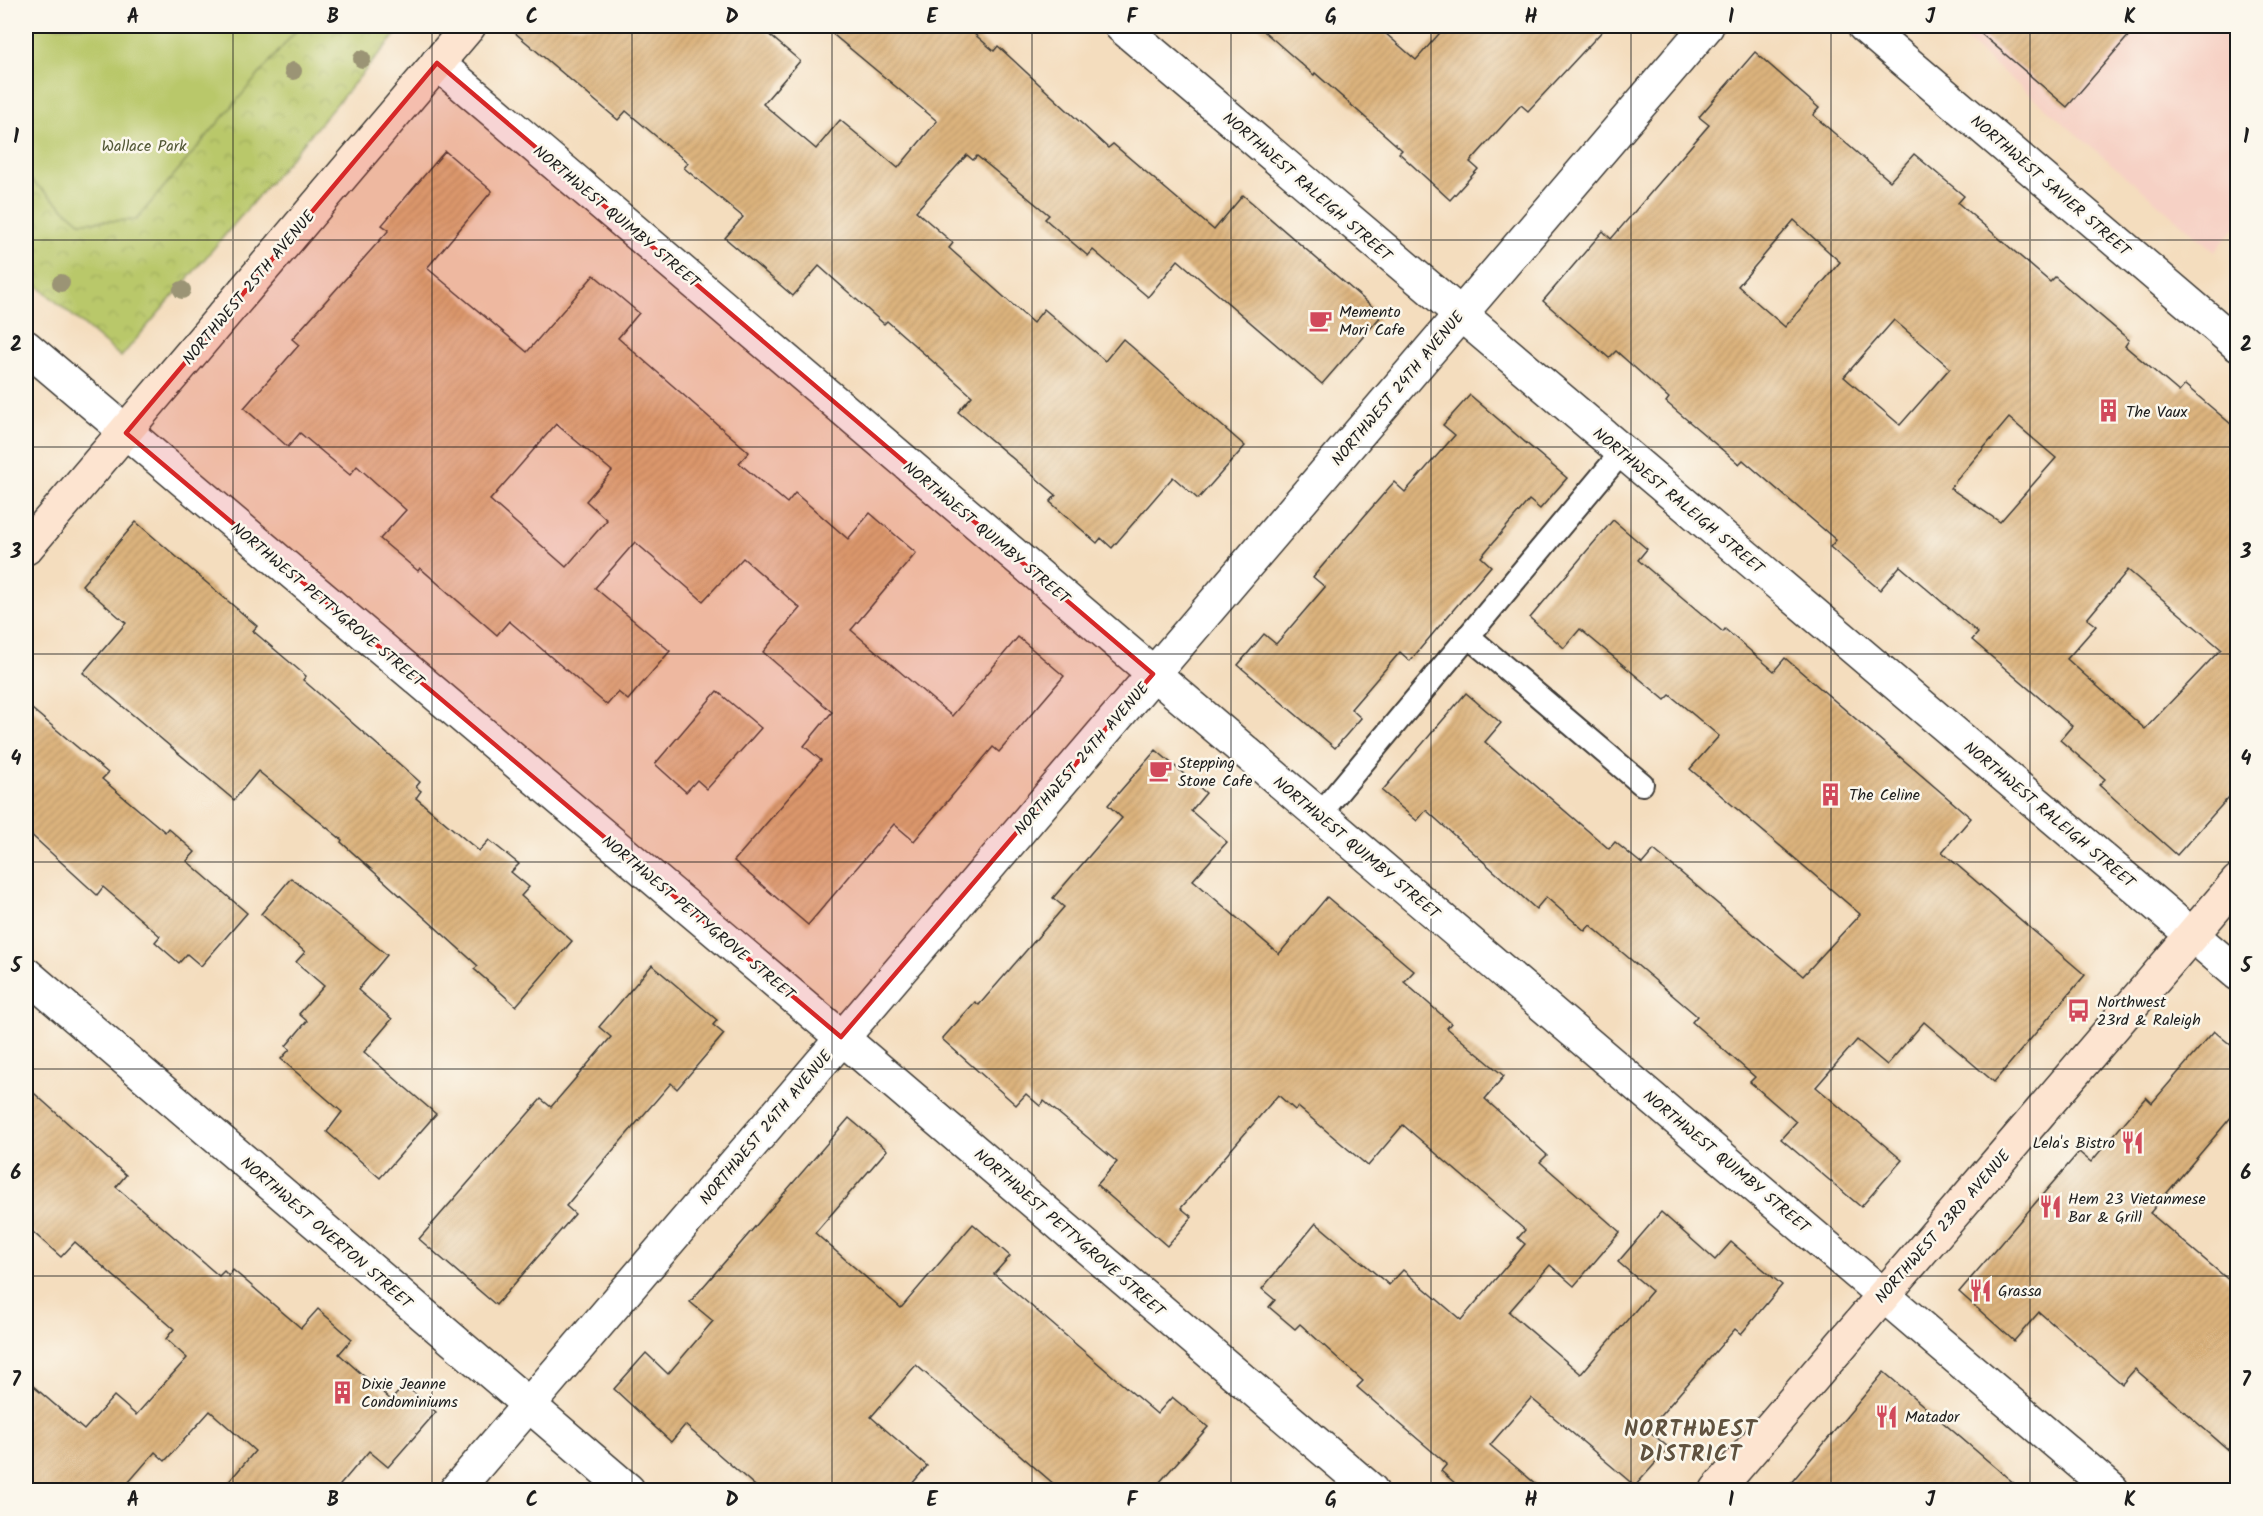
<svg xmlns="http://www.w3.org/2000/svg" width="2263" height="1516" font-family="Kalam,sans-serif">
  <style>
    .built { fill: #f6d1c5 }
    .park { fill: url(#park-crowns); stroke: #6a7243; stroke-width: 1.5 }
    .pitch { fill: #b9c86a; stroke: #6a7243; stroke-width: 1.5 }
    .building { fill: url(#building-hatch); fill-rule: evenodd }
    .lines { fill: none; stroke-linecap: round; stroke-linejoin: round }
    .lane-casing { stroke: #3c3934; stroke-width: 26 }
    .street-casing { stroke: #3c3934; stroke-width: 36 }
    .secondary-casing { stroke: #3c3934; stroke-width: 36 }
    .lane { stroke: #fff; stroke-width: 22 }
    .street { stroke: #fff; stroke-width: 33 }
    .secondary { stroke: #fde4d0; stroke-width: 33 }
    .tree { fill: #9b9474 }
    .marked { fill: #d62828; fill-opacity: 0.2; stroke: #d62828; stroke-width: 4.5; stroke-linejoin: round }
    .grid { fill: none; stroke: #1c1c1c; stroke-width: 1.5; stroke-opacity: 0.55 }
    .labels { text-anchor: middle; stroke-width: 5; stroke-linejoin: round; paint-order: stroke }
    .park-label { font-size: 16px; fill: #535837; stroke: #fbf7ec }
    .street-label { font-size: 16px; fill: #1c1c1c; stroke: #fbf7ec }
    .poi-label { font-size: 16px; fill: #1c1c1c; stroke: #fbf7ec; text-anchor: start }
    .district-label { font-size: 22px; font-weight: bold; letter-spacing: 1.5px; fill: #5f513e; stroke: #fbf7ec }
    .neatline { fill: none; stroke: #1c1c1c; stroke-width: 2 }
    .grid-label { font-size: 20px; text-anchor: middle; font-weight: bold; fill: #1c1c1c }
  </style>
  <defs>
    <pattern id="park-crowns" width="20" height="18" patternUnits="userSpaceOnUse" patternTransform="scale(1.5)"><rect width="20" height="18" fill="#b9c86a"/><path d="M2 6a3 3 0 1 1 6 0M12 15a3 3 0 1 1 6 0" fill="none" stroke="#9eab5b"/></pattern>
    <pattern id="building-hatch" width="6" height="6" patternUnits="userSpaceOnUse" patternTransform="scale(1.5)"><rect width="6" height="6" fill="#dcb37d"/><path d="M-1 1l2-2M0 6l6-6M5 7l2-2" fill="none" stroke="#bc996b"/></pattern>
  </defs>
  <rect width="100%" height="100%" fill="#fbf7ec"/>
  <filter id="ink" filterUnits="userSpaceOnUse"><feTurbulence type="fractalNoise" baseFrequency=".0167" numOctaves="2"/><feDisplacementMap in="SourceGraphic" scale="12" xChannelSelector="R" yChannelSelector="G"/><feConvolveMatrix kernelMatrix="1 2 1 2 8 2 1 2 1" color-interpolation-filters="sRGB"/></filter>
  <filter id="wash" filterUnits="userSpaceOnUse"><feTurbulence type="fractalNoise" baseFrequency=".008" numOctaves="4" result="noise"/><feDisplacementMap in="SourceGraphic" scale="24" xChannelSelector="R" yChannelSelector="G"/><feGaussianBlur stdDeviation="1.35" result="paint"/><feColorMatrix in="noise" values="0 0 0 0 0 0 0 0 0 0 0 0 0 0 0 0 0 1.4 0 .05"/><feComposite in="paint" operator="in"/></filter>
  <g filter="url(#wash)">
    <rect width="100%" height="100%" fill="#f4ddbe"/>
    <!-- built -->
    <path class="built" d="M1949 26H2237V225L2215 252Z"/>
    <!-- park -->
    <path class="park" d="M26 26H403L121 357 26 276Z"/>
    <!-- pitch -->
    <path class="pitch" d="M26 26H300L136 220 80 222 26 176Z"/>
    <g id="blocks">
      <!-- building -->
      <g class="building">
        <path d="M507 26H759L800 61 763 104 816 149 840 120 898 168 937 121 823 26H965L994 51 998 46 1108 148 1113 144 1214 230 1243 195 1382 315 1322 384 1178 260 1148 297 1093 250 1088 256 1045 219 1049 215 977 156 973 160 967 155 916 211 953 243 949 248 1033 323 1044 309 1105 361 1123 339 1245 446 1198 499 1173 477 1112 548 1101 538 1097 543 1050 502 1056 495 958 412 972 396 887 321 884 324 819 266 793 296 725 238 743 217 684 168 688 163 626 111 618 120Z"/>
        <path d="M1258 26H1377L1416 60 1446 26H1607L1528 111 1521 105 1470 162 1478 169 1450 200 1399 153 1402 150 1315 73 1314 75Z"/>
        <path d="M1972 26H2137L2067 107Z"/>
        <path d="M1755 52 1819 108 1813 115 1890 181 1914 154 1964 196 1958 203 2050 282 2055 277 2129 340 2125 346 2179 392 2185 385 2238 430V787L2177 855 2099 785 2105 779 2060 740 2072 726 1972 640 1978 633 1900 566 1880 590 1830 547 1836 540 1743 460 1739 464 1666 402 1669 398 1616 351 1609 358 1543 301 1603 231 1611 239 1709 125 1699 117ZM1794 220 1840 262 1785 327 1738 286ZM1894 320 1950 368 1900 425 1844 377ZM2009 418 2056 458 2000 522 1950 488ZM2128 570 2221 649 2145 729 2067 659 2096 626 2087 619Z"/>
        <path d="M445 151 492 191 427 268 527 352 594 275 639 313 618 338 749 452 739 463 787 503 795 493 848 539 870 513 916 553 851 630 952 716 1018 637 1064 676 999 752 993 747 914 841 894 824 808 925 734 861 821 760 804 746 832 712 763 652 800 608 743 558 703 601 635 542 595 588 670 651 628 700 618 692 607 705 509 621 497 635 420 568 418 571 380 539 406 510 357 466 350 475 300 433 288 447 244 408 299 345 292 339 389 230 382 225ZM556 424 612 471 586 501 607 520 566 567 490 500Z"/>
        <path d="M1470 395 1567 478 1540 509 1529 500 1481 557 1491 566 1436 630 1410 661 1400 652 1351 709 1361 718 1335 748 1238 665 1264 634 1276 644 1325 587 1313 577 1367 513 1394 482 1405 492 1455 435 1443 425Z"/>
        <path d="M1613 520 1647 549 1638 560 1723 632 1725 629 1774 671 1785 658 1971 818 1942 852 2085 975 1994 1082 1924 1022 1887 1065 1857 1040 1816 1087 1902 1160 1861 1207 1781 1139 1796 1122 1750 1082 1755 1077 1692 1022 1697 1016 1590 925 1585 931 1546 897 1536 909 1426 810 1417 821 1382 791 1466 693 1501 723 1485 742 1609 849 1615 842 1642 864 1654 850 1803 976 1860 914 1690 769 1719 736 1670 695 1665 700 1580 629 1564 648 1530 618Z"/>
        <path d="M136 522 257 626 253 631 306 676 303 680 420 782 416 787 421 791 416 798 479 851 489 840 519 864 511 872 529 887 521 896 572 941 516 1006 474 969 478 966 341 842 342 840 258 771 234 800 83 673 126 623 82 585Z"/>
        <path d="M717 691 761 728 707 789 697 780 686 792 655 764Z"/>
        <path d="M26 704 108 773 102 779 165 832 168 828 195 852 187 861 247 913 201 966 187 954 179 963 155 942 160 936 103 887 97 895 26 830Z"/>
        <path d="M1156 750 1206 793 1191 811 1227 842 1193 880 1279 954 1327 897 1414 971 1404 982 1451 1023 1447 1028 1504 1076 1485 1099 1547 1155 1540 1162 1620 1232 1574 1286 1550 1265 1509 1312 1581 1374 1652 1291 1618 1262 1661 1212 1715 1260 1731 1242 1782 1285 1741 1334 1735 1329 1648 1430 1669 1448 1635 1486 1531 1398 1490 1445 1544 1491H1464L1441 1471 1447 1464 1357 1387 1363 1381 1300 1324 1295 1329 1269 1307 1275 1300 1262 1289 1316 1223 1389 1285 1403 1270 1461 1320 1525 1244 1518 1238 1525 1230 1403 1125 1368 1166 1298 1107 1295 1110 1278 1095 1181 1208 1192 1217 1167 1246 1097 1185 1117 1162 1044 1101 1040 1106 1026 1094 1016 1105 942 1039 975 1002 979 1005 1064 907 1053 898 1122 818 1108 805Z"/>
        <path d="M291 878 387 955 358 990 392 1019 364 1052 436 1114 380 1178 327 1132 342 1112 281 1059 290 1049 286 1046 307 1021 299 1014 324 986 296 962 305 952 261 914Z"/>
        <path d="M652 965 717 1020 713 1025 724 1034 677 1089 671 1083 608 1156 566 1206 575 1214 496 1305 419 1239 541 1099 551 1107 611 1037 599 1027Z"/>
        <path d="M2214 1031 2238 1051V1109L2150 1213 2238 1288V1458L2135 1369 2122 1384 2039 1312 2014 1341 1959 1292 2079 1152 2091 1162 2146 1097 2152 1103Z"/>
        <path d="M26 1086 126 1175 116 1187 219 1276 224 1271 229 1276 233 1270 301 1328 318 1309 352 1339 339 1354 391 1400 405 1385 436 1412 388 1467 369 1451 335 1491H221L255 1451 210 1411 165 1461 155 1452 121 1491H26V1380L84 1430 114 1396 136 1415 187 1358 166 1339 174 1329 75 1242 61 1257 26 1226Z"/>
        <path d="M849 1118 887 1150 815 1233 901 1308 973 1224 1010 1256 994 1274 1157 1414 1172 1397 1208 1427 1152 1491H1062L916 1365 871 1417 927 1466 906 1491H761L685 1425 671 1442 614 1389 646 1353 668 1374 713 1321 690 1302Z"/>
        <path d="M1884 1372 2023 1491H1784Z"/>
      </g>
    </g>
  </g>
  <g filter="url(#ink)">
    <use href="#blocks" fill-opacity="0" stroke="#3c3934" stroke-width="1.5"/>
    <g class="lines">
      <defs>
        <g id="lane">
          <path d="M1468 636 1642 784"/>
          <path d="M1319 815 1622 452"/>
        </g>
        <g id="street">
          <path d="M1121 26 2238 974"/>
          <path d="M1864 26 2238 345"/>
          <path d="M437 63 2112 1490"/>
          <path d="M26 347 841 1037 1371 1490"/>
          <path d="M26 974 628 1490"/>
          <path d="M456 1490 1707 26"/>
        </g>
        <g id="secondary">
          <path d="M26 548 469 26"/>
          <path d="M1717 1490 2238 881"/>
        </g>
      </defs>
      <!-- lane casing -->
      <use href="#lane" class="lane-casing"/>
      <!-- street casing -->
      <use href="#street" class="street-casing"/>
      <!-- secondary casing -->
      <use href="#secondary" class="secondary-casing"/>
      <!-- lane -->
      <use href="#lane" class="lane"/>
      <!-- street -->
      <use href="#street" class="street"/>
      <!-- secondary -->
      <use href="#secondary" class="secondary"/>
    </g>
    <!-- trees -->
    <g class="tree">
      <circle cx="362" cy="59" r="9"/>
      <circle cx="293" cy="71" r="9"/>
      <circle cx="61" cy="283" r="9"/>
      <circle cx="182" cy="290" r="9"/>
    </g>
  </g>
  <!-- marked area -->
  <path class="marked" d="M437 63 1153 674 841 1037 126 433Z"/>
  <!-- grid -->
  <path class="grid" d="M233 26V1490M432 26V1490M632 26V1490M832 26V1490M1032 26V1490M1231 26V1490M1431 26V1490M1631 26V1490M1831 26V1490M2030 26V1490M26 240H2238M26 447H2238M26 654H2238M26 862H2238M26 1069H2238M26 1276H2238"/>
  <!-- icons -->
  <defs>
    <symbol id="cafe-bare" viewBox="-9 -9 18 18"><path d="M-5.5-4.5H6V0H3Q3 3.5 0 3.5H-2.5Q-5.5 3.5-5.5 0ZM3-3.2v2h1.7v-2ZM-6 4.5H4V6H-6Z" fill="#d1495b" stroke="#fbf7ec" stroke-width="2.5" paint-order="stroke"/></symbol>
    <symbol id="building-bare" viewBox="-9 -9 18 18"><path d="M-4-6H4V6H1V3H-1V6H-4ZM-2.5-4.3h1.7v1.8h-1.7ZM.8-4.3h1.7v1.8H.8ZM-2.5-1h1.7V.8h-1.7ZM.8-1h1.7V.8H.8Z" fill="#d1495b" stroke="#fbf7ec" stroke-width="2.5" paint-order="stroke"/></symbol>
    <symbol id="bus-bare" viewBox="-9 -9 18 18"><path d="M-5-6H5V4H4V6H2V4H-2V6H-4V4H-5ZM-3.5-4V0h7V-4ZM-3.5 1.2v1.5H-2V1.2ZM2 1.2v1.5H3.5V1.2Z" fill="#d1495b" stroke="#fbf7ec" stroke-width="2.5" paint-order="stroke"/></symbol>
    <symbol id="restaurant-bare" viewBox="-9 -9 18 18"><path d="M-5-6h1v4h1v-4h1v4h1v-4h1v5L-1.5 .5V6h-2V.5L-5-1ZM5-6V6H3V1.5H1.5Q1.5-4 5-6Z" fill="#d1495b" stroke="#fbf7ec" stroke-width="2.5" paint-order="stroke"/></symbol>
  </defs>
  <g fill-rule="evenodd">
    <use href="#cafe-bare" x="1304" y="304" width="33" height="33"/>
    <use href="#building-bare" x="2092" y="394" width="33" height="33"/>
    <use href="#cafe-bare" x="1144" y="754" width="33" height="33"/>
    <use href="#building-bare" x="1814" y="778" width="33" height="33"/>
    <use href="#bus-bare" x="2062" y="994" width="33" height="33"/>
    <use href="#restaurant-bare" x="2116" y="1126" width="33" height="33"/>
    <use href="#restaurant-bare" x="2034" y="1190" width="33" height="33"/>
    <use href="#restaurant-bare" x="1964" y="1274" width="33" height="33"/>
    <use href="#building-bare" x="326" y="1376" width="33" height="33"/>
    <use href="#restaurant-bare" x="1870" y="1400" width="33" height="33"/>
  </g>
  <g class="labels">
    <!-- park labels -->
    <g class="park-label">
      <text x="144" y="151">Wallace Park</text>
    </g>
    <!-- street labels -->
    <g class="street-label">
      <text transform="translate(2051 185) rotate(41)" y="6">NORTHWEST SAVIER STREET</text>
      <text transform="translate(1308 186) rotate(41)" y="6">NORTHWEST RALEIGH STREET</text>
      <text transform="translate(617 216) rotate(40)" y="6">NORTHWEST QUIMBY STREET</text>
      <text transform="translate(248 287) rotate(-50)" y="6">NORTHWEST 25TH AVENUE</text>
      <text transform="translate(1397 388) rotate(-50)" y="6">NORTHWEST 24TH AVENUE</text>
      <text transform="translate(1679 500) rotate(40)" y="6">NORTHWEST RALEIGH STREET</text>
      <text transform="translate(987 532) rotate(40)" y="6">NORTHWEST QUIMBY STREET</text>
      <text transform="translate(328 604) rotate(40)" y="6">NORTHWEST PETTYGROVE STREET</text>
      <text transform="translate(1081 758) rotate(-49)" y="6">NORTHWEST 24TH AVENUE</text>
      <text transform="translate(2050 814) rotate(40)" y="6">NORTHWEST RALEIGH STREET</text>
      <text transform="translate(1357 847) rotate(40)" y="6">NORTHWEST QUIMBY STREET</text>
      <text transform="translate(699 917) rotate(40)" y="6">NORTHWEST PETTYGROVE STREET</text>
      <text transform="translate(765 1127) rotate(-50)" y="6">NORTHWEST 24TH AVENUE</text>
      <text transform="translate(1727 1161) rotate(40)" y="6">NORTHWEST QUIMBY STREET</text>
      <text transform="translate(1942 1226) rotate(-49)" y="6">NORTHWEST 23RD AVENUE</text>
      <text transform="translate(327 1232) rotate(41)" y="6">NORTHWEST OVERTON STREET</text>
      <text transform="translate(1070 1232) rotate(41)" y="6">NORTHWEST PETTYGROVE STREET</text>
    </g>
    <!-- poi labels -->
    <g class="poi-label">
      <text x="1339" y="317">Memento<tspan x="1339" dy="18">Mori Cafe</tspan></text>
      <text x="2126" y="417">The Vaux</text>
      <text x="1178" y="768">Stepping<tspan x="1178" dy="18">Stone Cafe</tspan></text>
      <text x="1849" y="800">The Celine</text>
      <text x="2097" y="1007">Northwest<tspan x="2097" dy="18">23rd &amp; Raleigh</tspan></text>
      <text x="2115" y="1148" text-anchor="end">Lela's Bistro</text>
      <text x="2068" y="1204">Hem 23 Vietanmese<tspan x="2068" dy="18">Bar &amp; Grill</tspan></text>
      <text x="1998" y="1296">Grassa</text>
      <text x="361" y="1389">Dixie Jeanne<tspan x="361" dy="18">Condominiums</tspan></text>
      <text x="1905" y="1422">Matador</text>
    </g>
    <!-- district labels -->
    <g class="district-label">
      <text x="1691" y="1436">NORTHWEST<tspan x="1691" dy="25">DISTRICT</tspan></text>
    </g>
  </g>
  <!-- margin -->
  <rect width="2263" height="1516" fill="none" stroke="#fbf7ec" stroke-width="66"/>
  <rect x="33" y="33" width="2197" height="1450" class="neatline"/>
  <g class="grid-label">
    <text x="133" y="23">A</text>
    <text x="333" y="23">B</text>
    <text x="532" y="23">C</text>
    <text x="732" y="23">D</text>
    <text x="932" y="23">E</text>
    <text x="1132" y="23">F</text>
    <text x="1331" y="23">G</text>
    <text x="1531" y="23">H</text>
    <text x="1731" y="23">I</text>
    <text x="1930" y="23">J</text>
    <text x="2130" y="23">K</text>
    <text x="16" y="143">1</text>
    <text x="2246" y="143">1</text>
    <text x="16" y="351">2</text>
    <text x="2246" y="351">2</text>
    <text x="16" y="558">3</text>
    <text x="2246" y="558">3</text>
    <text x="16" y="765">4</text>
    <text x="2246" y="765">4</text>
    <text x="16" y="972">5</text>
    <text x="2246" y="972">5</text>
    <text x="16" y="1179">6</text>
    <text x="2246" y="1179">6</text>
    <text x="16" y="1386">7</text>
    <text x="2246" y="1386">7</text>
    <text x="133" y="1506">A</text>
    <text x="333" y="1506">B</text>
    <text x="532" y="1506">C</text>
    <text x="732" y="1506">D</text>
    <text x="932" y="1506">E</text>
    <text x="1132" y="1506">F</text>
    <text x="1331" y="1506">G</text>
    <text x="1531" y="1506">H</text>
    <text x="1731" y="1506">I</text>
    <text x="1930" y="1506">J</text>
    <text x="2130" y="1506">K</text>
  </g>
</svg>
